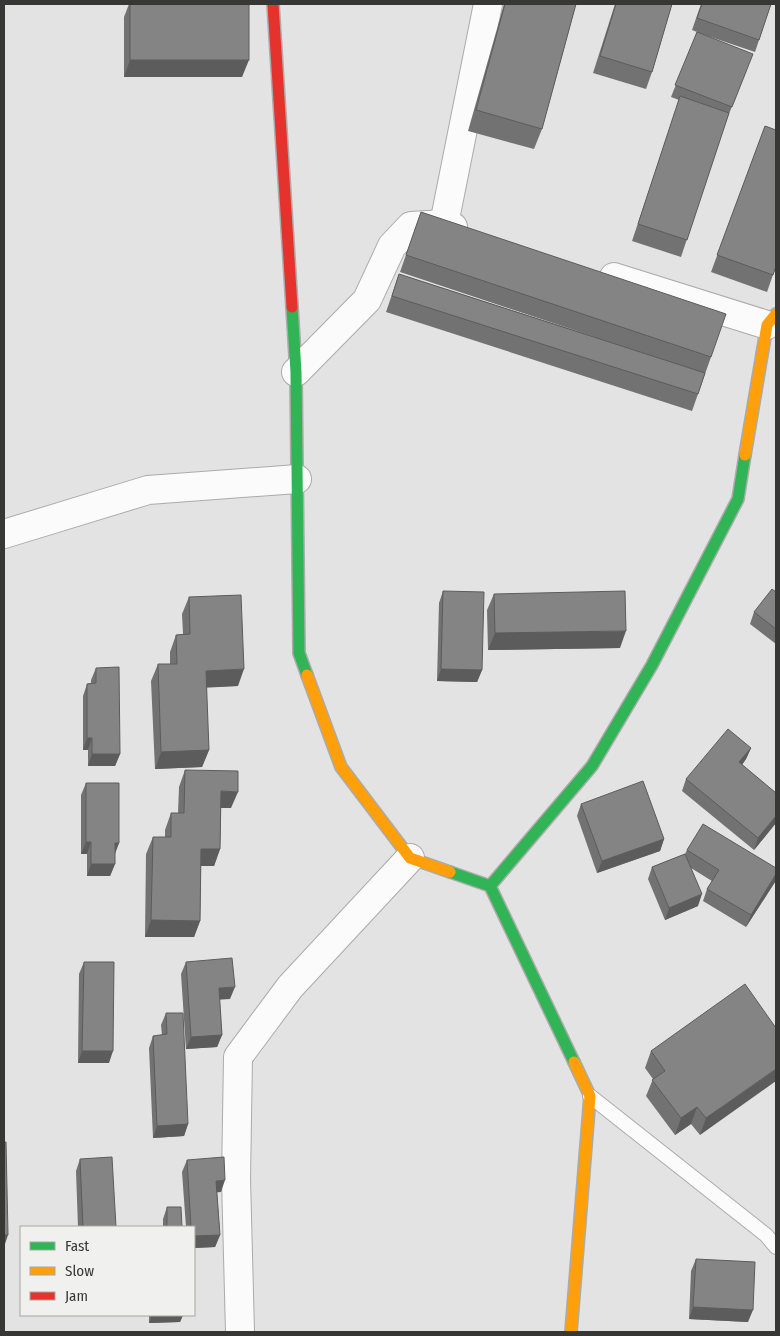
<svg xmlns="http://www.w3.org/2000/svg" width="780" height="1336" font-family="'Fira Sans Condensed',sans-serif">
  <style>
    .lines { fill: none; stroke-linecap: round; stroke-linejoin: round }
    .lane-casing { stroke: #aaabaa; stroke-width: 16 }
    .street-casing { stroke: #aaabaa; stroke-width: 30 }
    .fast-casing { stroke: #aaabaa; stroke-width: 14 }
    .slow-casing { stroke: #aaabaa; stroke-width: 14 }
    .jam-casing { stroke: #aaabaa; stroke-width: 14 }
    .lane { stroke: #fbfbfb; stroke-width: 14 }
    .street { stroke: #fbfbfb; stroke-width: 28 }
    .fast { stroke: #30b455; stroke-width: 11 }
    .slow { stroke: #ff9f0a; stroke-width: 11 }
    .jam { stroke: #e5322d; stroke-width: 11 }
    .wall { fill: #717271 }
    .shaded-wall { fill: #5c5c5c }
    .building { fill: #838483; stroke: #5c5c5c }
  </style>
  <rect width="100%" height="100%" fill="#e2e3e2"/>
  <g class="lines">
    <defs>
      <path id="lane" d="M590 1096 766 1235 776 1247"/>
      <g id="street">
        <path d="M444 224 488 4"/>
        <path d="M614 277 767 325"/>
        <path d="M296 372 367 300 392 246 411 226 444 224 453 227"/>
        <path d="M4 534 148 490 297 479"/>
        <path d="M240 1332 236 1179 238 1057 290 987 410 858"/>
      </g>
      <g id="fast">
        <path d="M292 307 296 372 299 653 307 675"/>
        <path d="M450 872 490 886 574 1062"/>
        <path d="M490 886 592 766 652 665 738 499 745 455"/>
      </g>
      <g id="slow">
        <path d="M745 455 767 325 776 314"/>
        <path d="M307 675 341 767 410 858 450 872"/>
        <path d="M571 1332 590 1096 574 1062"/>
      </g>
      <path id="jam" d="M273 4 292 307"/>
    </defs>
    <!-- lane casing -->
    <use href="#lane" class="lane-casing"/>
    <!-- street casing -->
    <use href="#street" class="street-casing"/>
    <!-- fast casing -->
    <use href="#fast" class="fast-casing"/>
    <!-- slow casing -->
    <use href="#slow" class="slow-casing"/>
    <!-- jam casing -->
    <use href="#jam" class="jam-casing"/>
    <!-- lane -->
    <use href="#lane" class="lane"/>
    <!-- street -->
    <use href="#street" class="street"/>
    <!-- fast -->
    <use href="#fast" class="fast"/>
    <!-- slow -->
    <use href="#slow" class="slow"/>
    <!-- jam -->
    <use href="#jam" class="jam"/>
  </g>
  <!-- wall -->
  <g class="wall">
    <path d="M129 4H249L242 77H124V17Z"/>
    <path d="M504 4H576L542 129 534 149 468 131Z"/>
    <path d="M615 4H672L652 72 646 89 593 73Z"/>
    <path d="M701 4H771L755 52 699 33 748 66 727 119 681 257 632 241 679 100 671 97 697 32 692 30Z"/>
    <path d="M765 126 776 266 767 292 711 272Z"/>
    <path d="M421 212 711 357 692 411 386 312 399 274 601 339 400 272Z"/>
    <path d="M443 591 482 670 477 682 437 681 439 603Z"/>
    <path d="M776 592V644L750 624 754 612Z"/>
    <path d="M494 594 620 648 488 650 487 610Z"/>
    <path d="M189 597 238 686 206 687 209 750 202 767 155 769 151 681 158 664H170V652L176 635 183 634 182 614Z"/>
    <path d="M96 668 120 754 115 766H88V750H83V696L87 684 91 683V680Z"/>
    <path d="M751 748 746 759 742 765 776 793V823L754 850 682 791 686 779Z"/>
    <path d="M185 770 231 808H221L220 849 214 866H201L200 921 194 937H145L146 854 153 837H165V830L171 813H178L179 787Z"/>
    <path d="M86 783 119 843 115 854V864L110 876H87V854H81V795Z"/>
    <path d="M581 804 664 839 660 851 597 873 577 816Z"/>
    <path d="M687 850 775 882 746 927 703 901 707 889 712 881 691 868 698 906 665 920 648 879 652 867 685 854Z"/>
    <path d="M84 962 109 1063H78L79 974Z"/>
    <path d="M186 962 230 999H219L222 1035 217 1047 186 1049 181 974Z"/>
    <path d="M166 1013 188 1124 184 1136 153 1138 149 1048 153 1036 162 1035 161 1025Z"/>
    <path d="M776 1028 700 1135 691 1124 675 1135 646 1096 653 1079 645 1068 651 1051Z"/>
    <path d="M80 1159 116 1227H78L76 1171Z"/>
    <path d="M187 1160 221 1192H217L220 1235 215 1247 194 1248V1227H186L182 1172Z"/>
    <path d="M167 1207 182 1227H163V1219Z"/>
    <path d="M696 1259 748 1322 689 1319 691 1271Z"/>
    <path d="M149 1315H183L180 1322 149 1323Z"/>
  </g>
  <!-- shaded-wall -->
  <g class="shaded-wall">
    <path d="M130 60H249L242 77H124Z"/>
    <path d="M626 631 620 648 488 650 495 633Z"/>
    <path d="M244 669 238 686 200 688 206 671Z"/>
    <path d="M441 669 482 670 477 682 437 681Z"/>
    <path d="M87 738H92L88 750H83Z"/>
    <path d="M751 748 746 759 735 774 739 762Z"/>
    <path d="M209 750 202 767 155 769 161 752Z"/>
    <path d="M92 754H120L115 766H88Z"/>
    <path d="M221 791 238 792 231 808H215Z"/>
    <path d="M776 816V823L754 850 758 838Z"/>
    <path d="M664 839 660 851 597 873 602 861Z"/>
    <path d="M86 842H91L87 854H81Z"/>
    <path d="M115 843H119L114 855Z"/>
    <path d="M201 849H220L214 866H195Z"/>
    <path d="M91 864H115L110 876H87Z"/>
    <path d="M776 874V877L775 882 746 927 751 915Z"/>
    <path d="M702 894 698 906 665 920 669 908Z"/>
    <path d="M151 920 200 921 194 937H145Z"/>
    <path d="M235 987 230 999 214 1000 219 988Z"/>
    <path d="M222 1035 217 1047 186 1049 191 1037Z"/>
    <path d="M82 1051H113L109 1063H78Z"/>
    <path d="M776 1069V1081L700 1135 706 1118Z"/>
    <path d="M697 1107 691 1124 675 1135 681 1118Z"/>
    <path d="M188 1124 184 1136 153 1138 157 1126Z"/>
    <path d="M225 1180 221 1192 211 1193 216 1181Z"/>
    <path d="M4 1235H8L4 1247Z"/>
    <path d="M220 1235 215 1247 194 1248V1236Z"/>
    <path d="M693 1307 753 1310 748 1322 689 1319Z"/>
    <path d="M152 1315H183L180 1322 149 1323Z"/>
  </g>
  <!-- building -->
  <g class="building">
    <rect x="130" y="4" width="119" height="56"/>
    <path d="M505 4H576L542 129 476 110Z"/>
    <path d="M616 4H672L652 72 600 56Z"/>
    <path d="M702 4H771L759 40 697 18Z"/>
    <path d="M697 32 753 54 732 107 675 85Z"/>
    <path d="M680 96 729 113 687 240 638 224Z"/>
    <path d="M765 126 776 130V266L773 275 717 255Z"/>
    <path d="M421 212 726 314 711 357 406 255Z"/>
    <path d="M399 274 705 373 698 394 392 296Z"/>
    <path d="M772 589 776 592V629L754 612Z"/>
    <path d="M443 591 484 592 482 670 441 669Z"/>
    <path d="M625 591 626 631 495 633 494 594Z"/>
    <path d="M241 595 244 669 206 671 209 750 161 752 158 664H177L176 635 190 634 189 597Z"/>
    <path d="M119 667 120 754H92V738H87V684L96 683V668Z"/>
    <path d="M728 729 751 748 739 762 776 793V816L758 838 686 779Z"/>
    <path d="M185 770 238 771V792L221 791 220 849H201L200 921 151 920 153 837H171V813H184Z"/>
    <path d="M643 781 664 839 602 861 581 804Z"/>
    <path d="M86 783H119V843H115V864H91V842H86Z"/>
    <path d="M703 824 776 868V874L751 915 707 889 719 870 687 850Z"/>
    <path d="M685 854 702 894 669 908 652 867Z"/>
    <path d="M232 958 235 987 219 988 222 1035 191 1037 186 962Z"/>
    <path d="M84 962H114L113 1051H82Z"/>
    <path d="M745 984 776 1028V1069L706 1118 697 1107 681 1118 652 1080 665 1071 651 1051Z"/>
    <path d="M166 1013H183L188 1124 157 1126 153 1036 167 1034Z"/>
    <path d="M4 1142H6L8 1235H4Z"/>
    <path d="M112 1157 116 1227H83L80 1159Z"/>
    <path d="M224 1157 225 1180 216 1181 220 1235 194 1236V1227H191L187 1160Z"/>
    <path d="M167 1207H181L182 1227H154H167Z"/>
    <path d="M696 1259 755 1262 753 1310 693 1307Z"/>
  </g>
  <!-- border -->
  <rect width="780" height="1336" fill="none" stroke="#373836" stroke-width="10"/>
  <!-- legend -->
  <rect x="20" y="1226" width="175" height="90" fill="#f0f1ef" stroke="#a6a7a5"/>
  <rect x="30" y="1242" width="25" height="8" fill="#30b455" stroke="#a6a7a5"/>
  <text x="65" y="1251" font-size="15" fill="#373836">Fast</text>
  <rect x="30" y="1267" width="25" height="8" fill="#ff9f0a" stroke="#a6a7a5"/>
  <text x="65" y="1276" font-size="15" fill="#373836">Slow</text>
  <rect x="30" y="1292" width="25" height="8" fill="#e5322d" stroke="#a6a7a5"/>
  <text x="65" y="1301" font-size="15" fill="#373836">Jam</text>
</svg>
